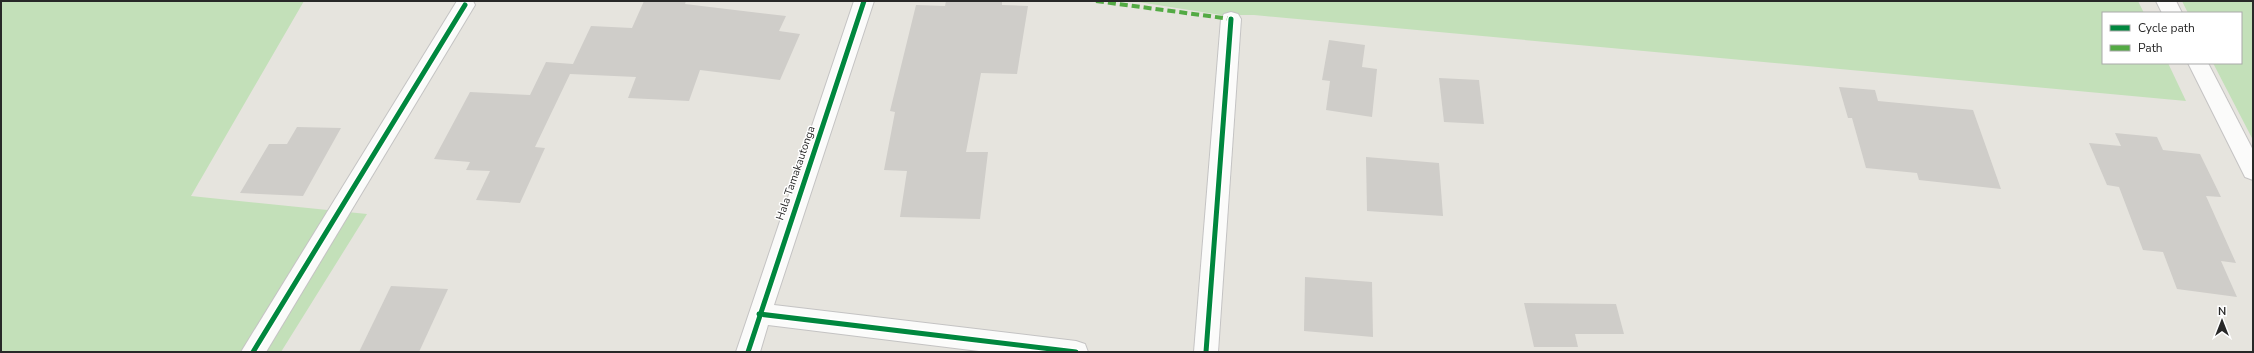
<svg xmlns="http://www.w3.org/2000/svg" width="2254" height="353" font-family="'Nunito Sans',sans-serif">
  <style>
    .green { fill: #c3e0b9 }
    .building { fill: #cfcdc9 }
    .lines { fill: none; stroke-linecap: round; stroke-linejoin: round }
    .minor-casing { stroke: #c4c3c3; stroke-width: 2 }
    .minor { fill: #fbfbfa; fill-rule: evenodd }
    .quiet { stroke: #53aa44; stroke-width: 4; stroke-dasharray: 8 4; stroke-linecap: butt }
    .cycleway-casing { stroke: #fff; stroke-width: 8 }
    .cycleway { stroke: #00873e; stroke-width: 5 }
    .labels { text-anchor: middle; stroke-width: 3; stroke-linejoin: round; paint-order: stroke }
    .street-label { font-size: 11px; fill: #282828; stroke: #fff }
  </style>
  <rect width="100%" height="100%" fill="#e6e4de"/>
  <!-- green -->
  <g class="green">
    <path d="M1 1H304L191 196 367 214 281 352H1Z"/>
    <path d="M1132 1H2138L2144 13H2103V63H2168L2186 101 1254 15H1221Z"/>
    <path d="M2182 1H2253V140L2213 63H2241V13H2188Z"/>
  </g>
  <!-- building -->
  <g class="building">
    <path d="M644 1H686L685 4 786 16 779 31 800 34 780 80 700 70 689 101 628 98 636 77 570 74 535 147 545 148 520 203 476 200 490 171 466 170 470 162 434 159 470 92 530 95 546 62 573 64 591 26 632 28Z"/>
    <path d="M946 1H1002V5L1028 6 1017 74 981 73 966 152H988L980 219 900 217 907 171 884 170 895 112 890 111 916 5 945 6Z"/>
    <path d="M1329 40 1365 45 1362 67 1377 69 1372 117 1326 110 1330 81 1322 80Z"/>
    <path d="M1439 78 1479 80 1484 124 1444 122Z"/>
    <path d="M1839 87 1875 90 1878 101 1973 110 2001 189 1919 180 1917 173 1866 168 1852 118H1848Z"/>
    <path d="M297 127 341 128 303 196 240 193 269 144H287Z"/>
    <path d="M2115 133 2157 137 2163 150 2200 154 2221 197 2206 196 2236 263 2221 261 2237 297 2177 289 2163 252 2143 250 2119 187 2107 185 2089 143 2121 146Z"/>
    <path d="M1366 157 1439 163 1443 216 1367 211Z"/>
    <path d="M1305 277 1372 282 1373 337 1304 331Z"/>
    <path d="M391 286 448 289 419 352H359Z"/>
    <path d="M1524 303 1616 304 1624 334H1575L1578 347H1534Z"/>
  </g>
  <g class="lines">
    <defs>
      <g id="minor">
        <path d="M457 1H473L475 5 266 352H241Z"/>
        <path d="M854 1H874L774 305 1076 341 1085 344 1088 352H987L768 325 760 352H736Z"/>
        <path d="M2156 1H2176L2182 13H2162Z"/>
        <path d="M1231 12 1238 14 1241 19 1218 352H1194L1221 19 1224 14Z"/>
        <path d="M2188 63H2208L2253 150V180L2245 177Z"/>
      </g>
    </defs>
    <!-- minor casing -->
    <use href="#minor" class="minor-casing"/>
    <!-- minor -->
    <use href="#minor" class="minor"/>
    <!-- quiet -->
    <path class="quiet" d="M1096 1 1231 19"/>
    <defs>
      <g id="cycleway">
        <path d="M759 314 1076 352"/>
        <path d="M253 352 465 5"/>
        <path d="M748 352 864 1"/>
        <path d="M1206 352 1231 19"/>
      </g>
    </defs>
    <!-- cycleway casing -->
    <use href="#cycleway" class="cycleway-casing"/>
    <!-- cycleway -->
    <use href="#cycleway" class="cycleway"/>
  </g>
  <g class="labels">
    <!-- street labels -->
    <g class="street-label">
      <text transform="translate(795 173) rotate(-71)" y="4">Hala Tamakautonga</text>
    </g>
  </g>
  <!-- border -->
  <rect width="2254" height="353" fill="none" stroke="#282828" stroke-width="4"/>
  <!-- legend -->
  <rect x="2102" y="12" width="140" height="52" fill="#ffffff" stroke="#a9a9a9"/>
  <rect x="2110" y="25" width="20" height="6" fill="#00873e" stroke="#a9a9a9"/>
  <text x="2138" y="32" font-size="12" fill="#282828">Cycle path</text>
  <rect x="2110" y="45" width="20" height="6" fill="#53aa44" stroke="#a9a9a9"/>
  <text x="2138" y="52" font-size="12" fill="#282828">Path</text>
  <!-- north arrow -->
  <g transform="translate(2222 321)" stroke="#ffffff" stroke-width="3" paint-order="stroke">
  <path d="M0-3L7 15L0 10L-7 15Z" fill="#282828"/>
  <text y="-6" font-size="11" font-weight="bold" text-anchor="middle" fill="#282828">N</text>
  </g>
</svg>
